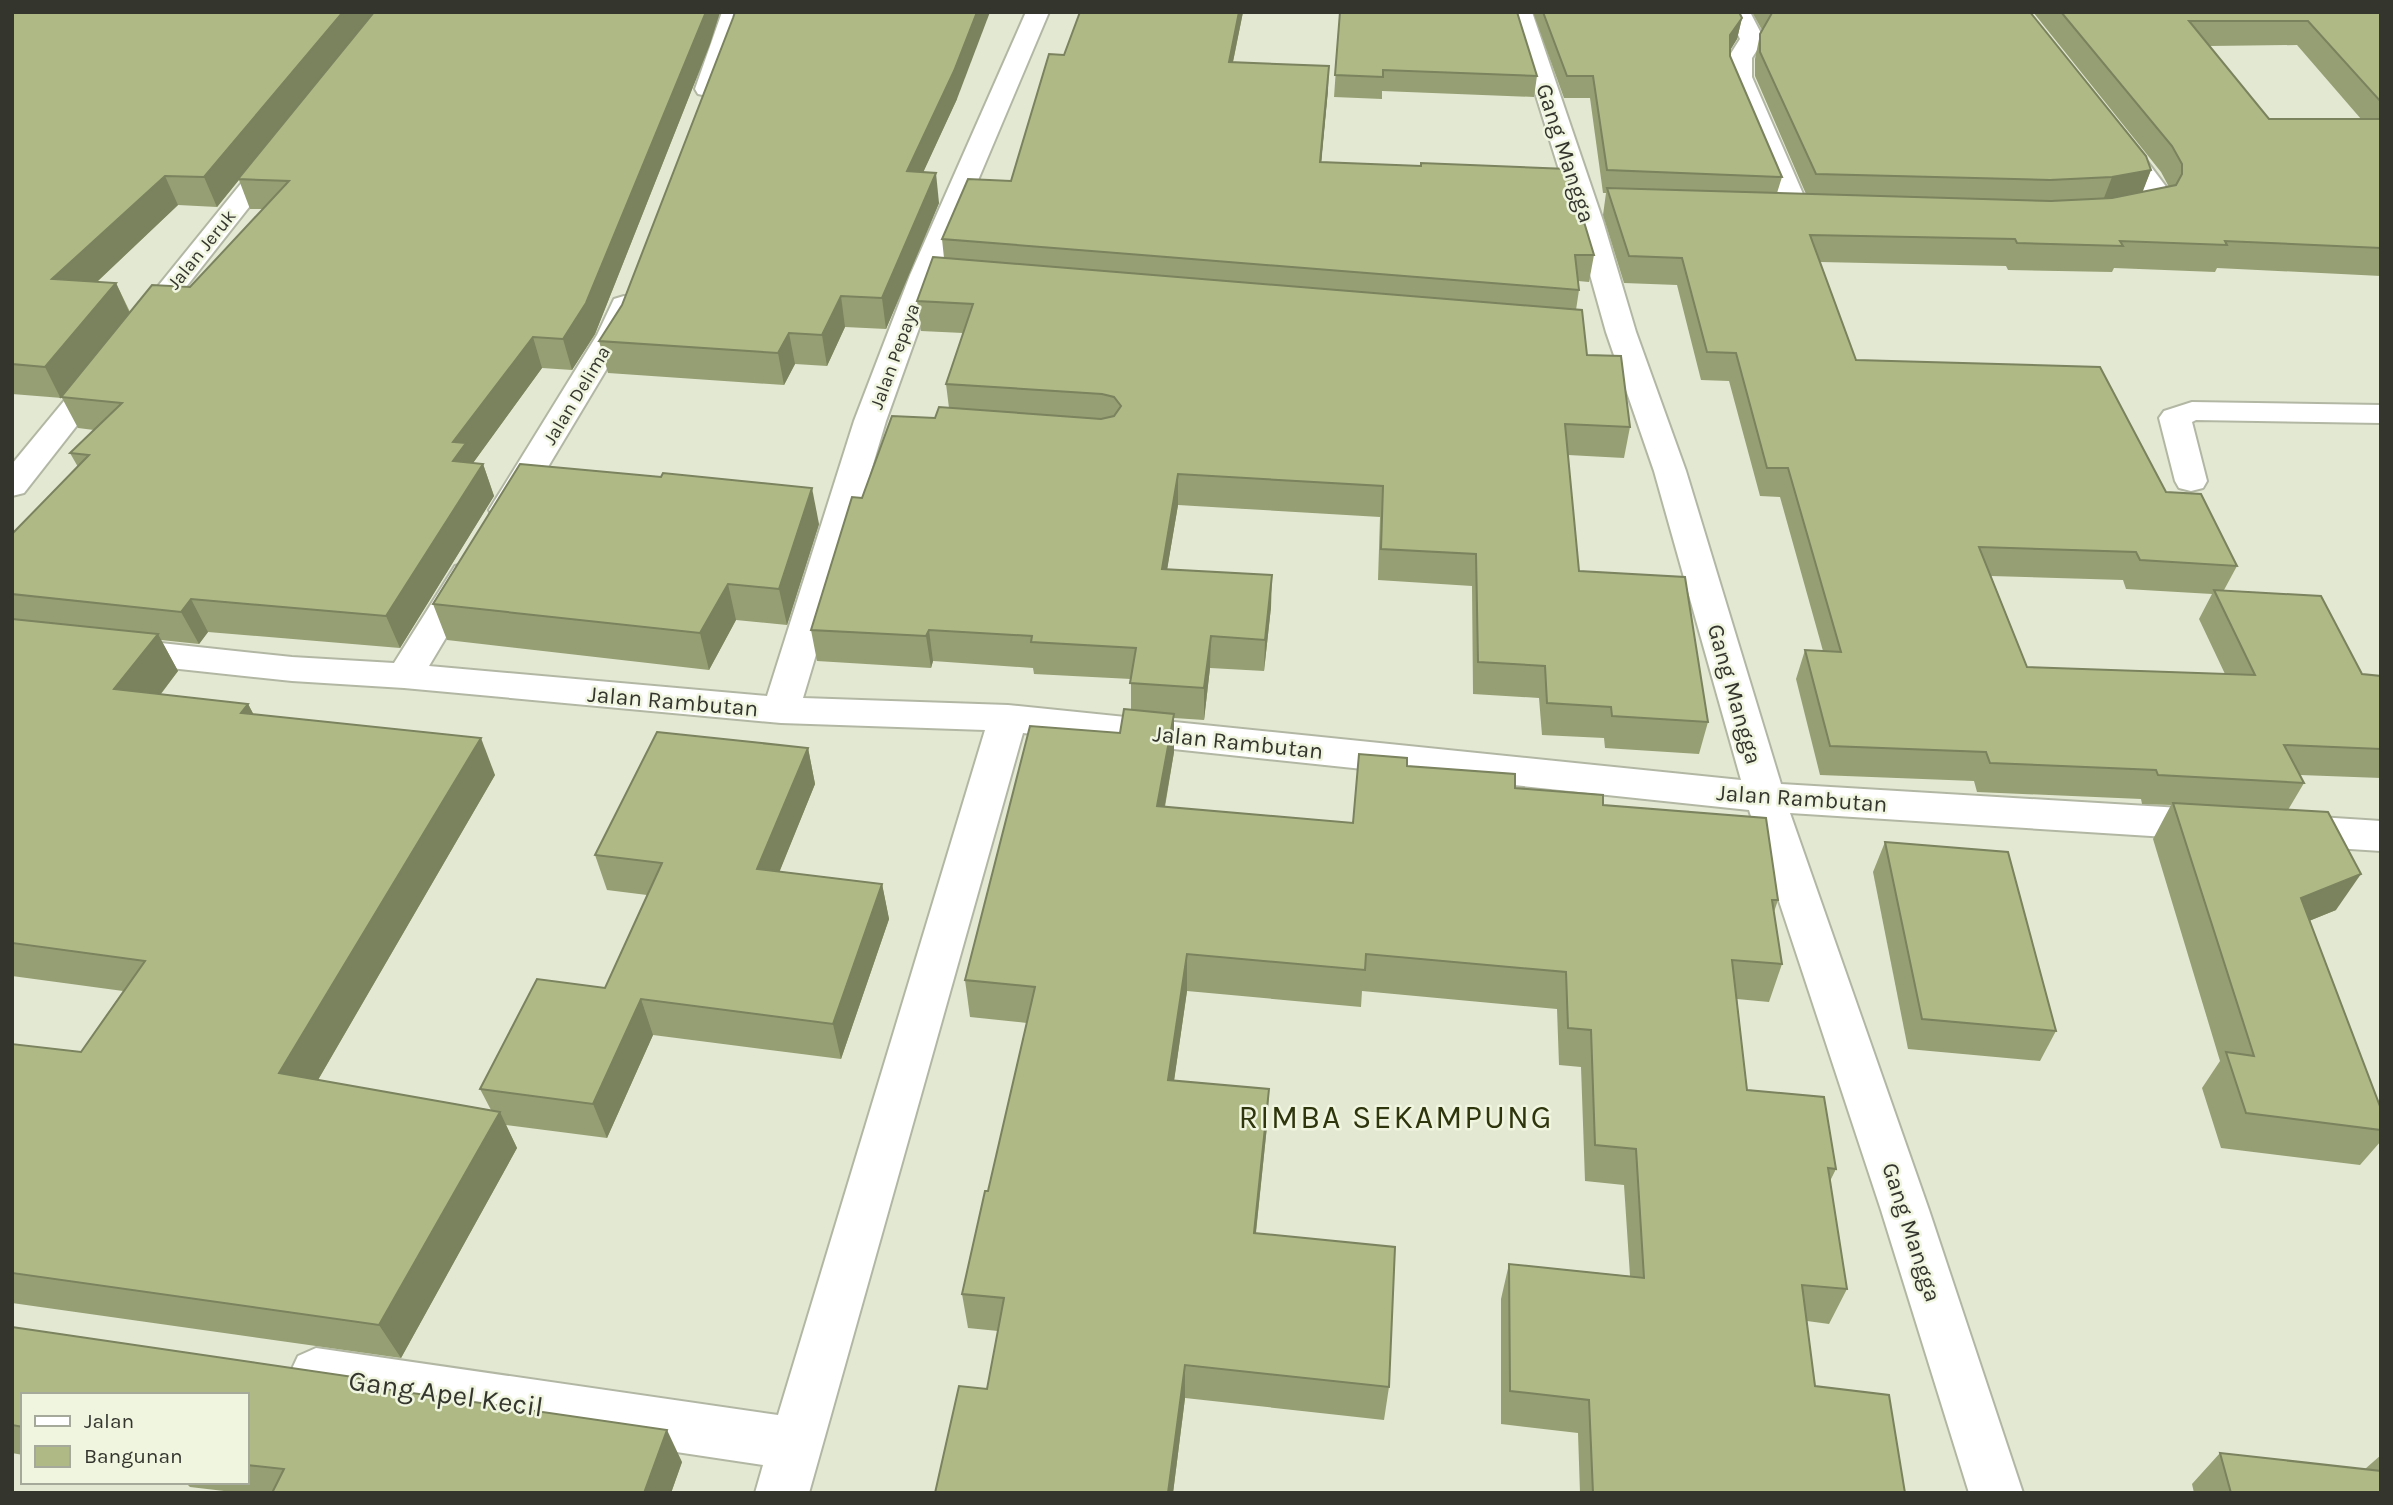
<svg xmlns="http://www.w3.org/2000/svg" width="2393" height="1505" font-family="Karla,sans-serif">
  <style>
    .lines { fill: none; stroke-linecap: round; stroke-linejoin: round }
    .minor-casing { stroke: #b2b7a4; stroke-width: 4 }
    .minor { fill: #fff; fill-rule: evenodd }
    .wall { fill: #969f73; fill-rule: evenodd }
    .shaded-wall { fill: #7a825e }
    .building { fill: #aeb986; stroke: #7a825e; stroke-width: 2 }
    .labels { text-anchor: middle; stroke-width: 5; stroke-linejoin: round; paint-order: stroke }
    .far-street-label { font-size: 19px; fill: #34362e; stroke: #f0f5e0 }
    .street-label { font-size: 23px; fill: #34362e; stroke: #f0f5e0 }
    .near-street-label { font-size: 28px; fill: #34362e; stroke: #f0f5e0 }
    .near-quarter-label { font-size: 32px; letter-spacing: 2px; fill: #2e340c; stroke: #f0f5e0 }
  </style>
  <rect width="100%" height="100%" fill="#e3e8d3"/>
  <g class="lines">
    <defs>
      <g id="minor">
        <path d="M722 12H744L719 89 716 94 707 96 698 94 695 89Z"/>
        <path d="M1026 12H1049L938 275 886 421 803 698 1008 705 1741 780 1654 471 1606 332 1575 221 1510 12H1532L1603 221 1636 332 1686 471 1781 784 2214 810 2228 815 2234 825 2228 835 2214 840 1790 813 1929 1210 2023 1493H1969L1881 1210 1749 810 1023 733 809 1493H755L763 1465 316 1398 298 1390 290 1373 298 1356 316 1348 778 1415 985 730 781 723 404 688 292 681 12 651V627L292 657 394 663 455 566 467 563 479 566 484 574 429 666 767 696 854 421 910 275Z"/>
        <path d="M1727 12H1750L1764 39 1752 58V77L1810 210 1807 216 1797 218 1787 216 1784 210 1728 77V58L1740 39Z"/>
        <path d="M2116 129 2125 132 2170 192 2169 203 2165 209 2118 219 2108 217 2104 211 2108 205 2143 198 2144 192 2103 137 2107 132Z"/>
        <path d="M278 146 287 149 291 154 149 334 139 337 129 334 124 328 129 322 269 149Z"/>
        <path d="M624 296 634 299 639 305 627 335 518 517 506 520 494 517 489 510 597 335 614 299Z"/>
        <path d="M103 364 114 367 118 373 24 493 12 496V464L92 367Z"/>
        <path d="M2192 402 2381 405V423L2196 420 2192 422 2207 481 2203 488 2191 491 2179 488 2175 481 2159 418 2164 411Z"/>
        <path d="M2288 815 2381 821V851L2288 845 2274 840 2268 830 2274 820Z"/>
      </g>
    </defs>
    <!-- minor casing -->
    <use href="#minor" class="minor-casing"/>
    <!-- minor -->
    <use href="#minor" class="minor"/>
  </g>
  <!-- wall -->
  <g class="wall">
    <path d="M12 12H720L710 44 595 334 572 370 542 368 473 463 483 464 494 496 400 648 208 632 199 644 161 640 178 671 161 694 248 704 254 715 495 775 318 1080 491 1110 480 1089 605 988 647 895 607 890 595 855 808 748 815 784 779 872 882 884 889 919 841 1059 653 1035 607 1138 506 1125 517 1148 401 1358 12 1303V1044L81 1052 123 991 12 976V534L78 467 70 453 94 430 78 428 62 398 12 394ZM239 180 250 209H263L190 287 130 312 116 283 97 282 178 205 217 207Z"/>
    <path d="M1080 12H1243L1233 62 1328 90 1321 162 1594 255 1589 282 1578 281 1579 290 1576 310 1587 355 1630 427 1624 458 1568 455 1579 571 1708 722 1699 754 1605 748 1604 738 1542 735 1539 698 1473 694 1472 586 1378 580 1380 517 1178 505 1167 569 1271 607 1264 671 1210 668 1204 720 1174 718V752L1165 807 1353 823 1407 766 1603 805 1778 900 1774 912 1782 964 1769 1002 1737 999 1747 1090 1836 1169 1830 1181 1847 1289 1829 1324 1807 1321 1815 1386 1905 1493H1580L1578 1433 1501 1424V1299L1509 1264 1630 1276 1624 1185 1585 1181 1581 1067 1559 1065 1557 1009 1362 991 1361 1007 1187 991 1174 1080 1267 1126 1256 1233 1389 1387 1384 1420 1185 1398 1173 1493H935L987 1389 998 1331 968 1328 962 1294 988 1191 1027 1023 970 1017 965 980 1120 733 1131 709V679L1034 674 1033 668 933 661 931 668 817 661 811 630 862 498 935 418 949 408 946 384 963 333 921 331 917 301 944 258 942 239 1011 181 1064 55Z"/>
    <path d="M1340 12 1537 76 1534 97 1382 91V99L1334 97Z"/>
    <path d="M1533 12H1739L1742 18 1737 39 1730 50V56L1782 177 1777 193 1806 194 1755 76V59L1760 34 1762 30 1752 12H2030L2151 170 2142 192 2169 187 2161 172 2033 12H2381V276L2217 268 2215 272 2114 268 2112 272 2008 270 2006 266 1820 262 1856 360 2166 492 2237 566 2224 590 2362 674 2381 676V778L2300 775 2304 783 2288 810 2336 910 2309 921 2381 1109V1141L2360 1165 2221 1148 2202 1088 2220 1061 2153 839 2171 805 2142 804 2141 799 1977 792 1974 781 1820 775 1796 679 1805 650 1823 651 1780 497 1760 496 1729 381 1701 380 1677 285 1624 283 1603 215 1606 193H1603L1590 98H1564ZM2297 45 2361 119H2269L2209 46ZM1991 576 2123 580 2126 589 2212 594 2199 619 2225 674 2027 667Z"/>
    <path d="M733 18 957 99 923 172 939 203 886 329 845 327 827 366 795 364 784 385 608 373 599 341 622 305Z"/>
    <path d="M819 524 787 625 736 620 709 670 447 640 433 604Z"/>
    <path d="M1885 842 2056 1031 2040 1061 1908 1049 1873 872Z"/>
    <path d="M12 1327 367 1379 373 1387 682 1462 671 1493H241L190 1487 185 1482H247V1395H23V1455L12 1453Z"/>
    <path d="M2220 1453 2365 1469 2381 1455V1493H2194L2192 1484Z"/>
  </g>
  <!-- shaded-wall -->
  <g class="shaded-wall">
    <path d="M343 12H374L217 207 204 177Z"/>
    <path d="M706 12H720L710 44 595 334 572 370 563 339Z"/>
    <path d="M977 12H990L957 99 910 201 907 171Z"/>
    <path d="M1239 12H1243L1228 86 1229 62Z"/>
    <path d="M1742 18 1737 39 1726 57 1730 35Z"/>
    <path d="M1329 66 1328 90 1319 187 1320 162Z"/>
    <path d="M2151 170 2141 196 2102 203 2112 177Z"/>
    <path d="M936 173 939 203 886 329 882 298Z"/>
    <path d="M165 176 178 205 67 310 52 279Z"/>
    <path d="M116 283 130 314 61 397V399L45 367Z"/>
    <path d="M841 296 845 327 827 366 822 335Z"/>
    <path d="M789 333 795 364 784 385 778 353Z"/>
    <path d="M533 337 542 368 473 463 483 464 494 496 400 648 386 616 453 461V442Z"/>
    <path d="M1178 474V505L1162 600V569Z"/>
    <path d="M812 488 819 524 787 625 779 589Z"/>
    <path d="M1272 575 1271 607 1264 671 1265 640Z"/>
    <path d="M728 584 736 620 709 670 700 633Z"/>
    <path d="M191 599 208 632 199 644 181 612Z"/>
    <path d="M929 630 933 661 931 668 926 636Z"/>
    <path d="M158 634 178 671 136 726 114 689Z"/>
    <path d="M1211 636 1210 668 1204 720V688Z"/>
    <path d="M248 704 267 741 241 713Z"/>
    <path d="M1174 714V752L1158 844 1157 806Z"/>
    <path d="M481 738 495 775 301 1109 279 1073Z"/>
    <path d="M808 748 815 784 766 905 757 869Z"/>
    <path d="M2361 874 2336 910 2277 934 2301 898Z"/>
    <path d="M882 884 889 919 841 1059 833 1024Z"/>
    <path d="M1187 954V991L1169 1116 1168 1080Z"/>
    <path d="M641 999 653 1035 607 1138 593 1104Z"/>
    <path d="M1269 1089 1267 1126 1252 1268 1254 1233Z"/>
    <path d="M500 1112 517 1148 401 1358 379 1325Z"/>
    <path d="M1185 1365V1398L1173 1493H1168Z"/>
    <path d="M367 1379 390 1412 364 1386Z"/>
    <path d="M667 1430 682 1462 671 1493H644Z"/>
  </g>
  <!-- building -->
  <g class="building">
    <path d="M12 12H343L204 177 165 176 52 279 116 283 45 367 12 364Z"/>
    <path d="M374 12H706L586 303 563 339 533 337 453 442 466 443 453 461 483 464 386 616 191 599 181 612 12 594V534L89 455 70 453 122 403 61 397 152 285 190 287 289 181 238 179Z"/>
    <path d="M735 12H977L954 71 907 171 936 173 882 298 841 296 822 335 789 333 778 353 599 341 622 305 733 18Z"/>
    <path d="M1080 12H1239L1229 62 1329 66 1320 162 1421 166V163L1568 169 1594 255H1575L1579 290 942 239 968 179 1011 181 1049 54 1064 55Z"/>
    <path d="M1340 12H1517L1537 76 1383 70V77L1335 75Z"/>
    <path d="M1543 12H1739L1742 18 1730 35V56L1782 177 1607 170 1593 76H1567Z"/>
    <path d="M1771 12H2030L2146 156 2151 170 2112 177 2050 180 1816 174 1760 52V34L1772 13Z"/>
    <path d="M2061 12H2381V102L2308 21H2189L2269 119H2381V248L2225 241 2227 245 2120 241 2123 246 2017 243 2015 239 1810 235 1856 360 2100 367 2166 492 2201 494 2237 566 2140 560 2136 552 1979 547 2027 667 2255 675 2214 590 2321 596 2362 674 2381 676V749L2284 745 2304 783 2158 775 2156 770 1990 763 1986 752 1830 746 1805 650 1841 652 1788 468H1767L1736 353 1707 352 1682 258 1629 256 1607 188 2051 201 2112 198 2176 185 2182 174V164L2172 146Z"/>
    <path d="M933 257 1582 310 1587 355 1621 356 1630 427 1565 424 1579 571 1685 577 1708 722 1612 716 1611 707 1547 703 1545 666 1478 662 1476 554 1381 549 1383 486 1178 474 1162 569 1272 575 1265 640 1211 636 1204 688 1130 683 1136 648 1031 642 1032 636 929 630 926 636 811 630 852 497 862 498 892 416 935 418 939 407 1101 419 1114 416 1121 406 1114 397 1102 394 946 384 973 304 917 301Z"/>
    <path d="M520 464 661 477 663 473 812 488 779 589 728 584 700 633 433 604Z"/>
    <path d="M12 619 158 634 114 689 248 704 241 713 481 738 279 1073 500 1112 379 1325 12 1273V1044L81 1052 145 961 12 943Z"/>
    <path d="M1124 709 1174 714 1157 806 1353 823 1359 754 1407 758V766L1515 774V788L1603 795V805L1766 818 1778 900H1772L1782 964 1732 960 1747 1090 1824 1097 1836 1169 1828 1168 1847 1289 1802 1285 1815 1386 1889 1395 1905 1493H1593L1589 1400 1510 1391 1509 1264 1644 1278 1636 1149 1595 1145 1591 1030 1568 1028 1566 972 1366 954 1365 970 1187 954 1168 1080 1269 1089 1254 1233 1395 1247 1389 1387 1185 1365 1168 1493H935L959 1386 987 1389 1004 1298 962 1294 985 1191H988L1035 987 965 980 1030 726 1120 733Z"/>
    <path d="M657 732 808 748 757 869 882 884 833 1024 641 999 593 1104 480 1089 537 979 605 988 662 863 595 855Z"/>
    <path d="M2173 803 2328 812 2361 874 2301 898 2381 1109V1130L2246 1113 2226 1052 2254 1056Z"/>
    <path d="M1885 842 2008 852 2056 1031 1922 1019Z"/>
    <path d="M12 1327 367 1379 364 1386 667 1430 644 1493H272L284 1469 247 1465V1395H23V1427L12 1425Z"/>
    <path d="M2220 1453 2381 1471V1493H2231Z"/>
  </g>
  <g class="labels">
    <!-- far-street labels -->
    <g class="far-street-label">
      <text transform="translate(201 249) rotate(-51)" y="7">Jalan Jeruk</text>
      <text transform="translate(894 356) rotate(-70)" y="7">Jalan Pepaya</text>
      <text transform="translate(576 395) rotate(-59)" y="7">Jalan Delima</text>
    </g>
    <!-- street labels -->
    <g class="street-label">
      <text transform="translate(1566 153) rotate(72)" y="8">Gang Mangga</text>
      <text transform="translate(1735 694) rotate(74)" y="8">Gang Mangga</text>
      <text transform="translate(673 701) rotate(5)" y="8">Jalan Rambutan</text>
      <text transform="translate(1238 742) rotate(6)" y="8">Jalan Rambutan</text>
      <text transform="translate(1802 798) rotate(4)" y="8">Jalan Rambutan</text>
      <text transform="translate(1912 1232) rotate(72)" y="8">Gang Mangga</text>
    </g>
    <!-- near-street labels -->
    <g class="near-street-label">
      <text transform="translate(446 1393) rotate(8)" y="10">Gang Apel Kecil</text>
    </g>
    <!-- near-quarter labels -->
    <g class="near-quarter-label">
      <text x="1396" y="1128">RIMBA SEKAMPUNG</text>
    </g>
  </g>
  <!-- border -->
  <rect width="2393" height="1505" fill="none" stroke="#34362e" stroke-width="28"/>
  <!-- legend -->
  <rect x="21" y="1393" width="228" height="91" fill="#f0f5e0" stroke="#a5a999" stroke-width="2"/>
  <rect x="35" y="1416" width="35" height="10" fill="#ffffff" stroke="#a5a999" stroke-width="2"/>
  <text x="84" y="1428" font-size="21" fill="#34362e">Jalan</text>
  <rect x="35" y="1446" width="35" height="21" fill="#aeb986" stroke="#a5a999" stroke-width="2"/>
  <text x="84" y="1463" font-size="21" fill="#34362e">Bangunan</text>
</svg>
